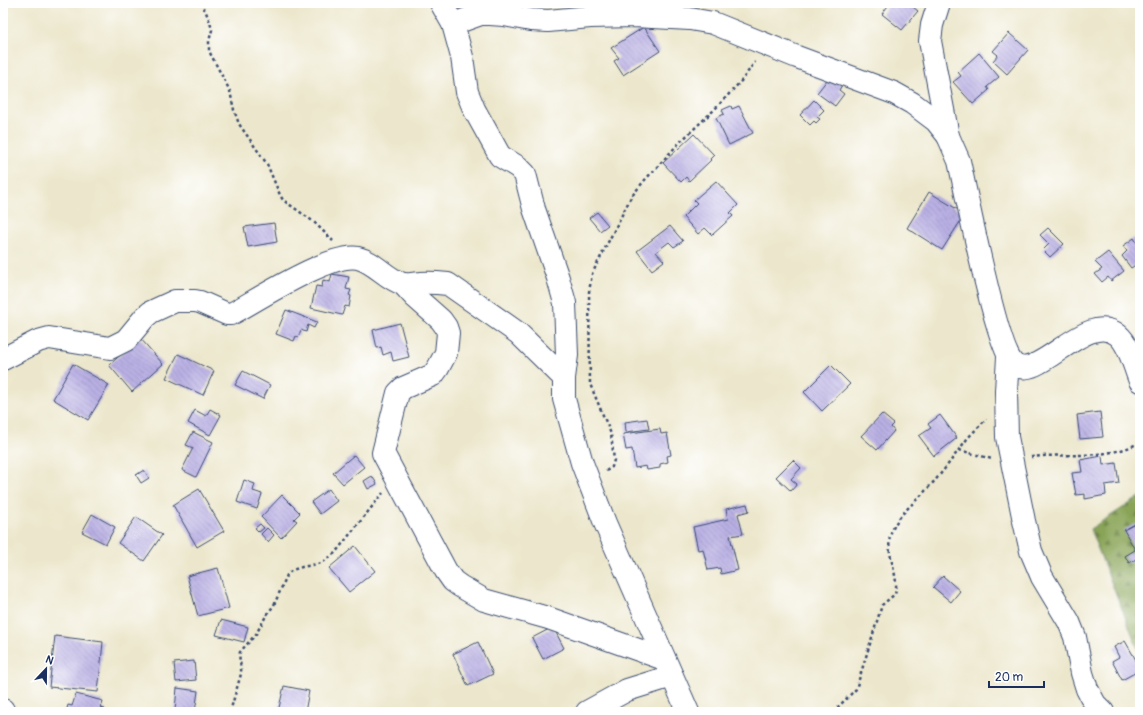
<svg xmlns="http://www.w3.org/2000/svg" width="1143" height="715" font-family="Pangolin,sans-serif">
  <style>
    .forest { fill: url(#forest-firs); stroke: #526a5a }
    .building { fill: url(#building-back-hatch) }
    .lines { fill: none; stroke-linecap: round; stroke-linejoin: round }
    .minor-casing { stroke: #3a4b6e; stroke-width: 24 }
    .path { stroke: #3a4b6e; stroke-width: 2.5; stroke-dasharray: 3 3; stroke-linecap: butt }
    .minor { stroke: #fff; stroke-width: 22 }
  </style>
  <defs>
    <pattern id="forest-firs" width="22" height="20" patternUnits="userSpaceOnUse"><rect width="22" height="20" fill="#89a456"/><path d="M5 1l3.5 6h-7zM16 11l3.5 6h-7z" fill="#6f864a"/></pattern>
    <pattern id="building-back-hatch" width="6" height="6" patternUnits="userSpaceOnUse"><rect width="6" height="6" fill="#bab0e4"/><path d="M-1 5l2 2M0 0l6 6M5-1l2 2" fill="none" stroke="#9690bc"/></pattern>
  </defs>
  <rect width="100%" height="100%" fill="#fff"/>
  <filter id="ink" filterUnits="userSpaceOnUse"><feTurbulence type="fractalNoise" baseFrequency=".025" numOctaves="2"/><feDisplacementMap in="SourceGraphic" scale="8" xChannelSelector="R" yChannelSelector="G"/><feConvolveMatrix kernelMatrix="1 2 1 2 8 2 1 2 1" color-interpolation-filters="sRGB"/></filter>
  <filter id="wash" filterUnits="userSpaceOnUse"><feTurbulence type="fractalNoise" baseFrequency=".012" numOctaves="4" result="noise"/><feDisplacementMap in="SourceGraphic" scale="16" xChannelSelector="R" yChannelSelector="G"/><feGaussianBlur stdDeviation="0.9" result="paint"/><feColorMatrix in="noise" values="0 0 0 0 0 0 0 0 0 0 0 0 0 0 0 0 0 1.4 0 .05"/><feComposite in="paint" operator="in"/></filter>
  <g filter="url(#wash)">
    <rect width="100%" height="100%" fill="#ece7cc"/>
    <!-- forest -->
    <path class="forest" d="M1140 497V654L1090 529Z"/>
    <g id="blocks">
      <!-- building -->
      <g class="building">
        <path d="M890 3H908L918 11 902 30 882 14Z"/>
        <path d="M644 27 660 51 623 75 614 61 619 58 611 48Z"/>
        <path d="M1009 33 1028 50 1007 74 993 61 998 55 993 51Z"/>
        <path d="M979 53 999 77 987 87 989 90 973 104 953 82 961 76 958 72Z"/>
        <path d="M833 78 842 85 839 90 844 94 835 106 817 93 827 80 830 82Z"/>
        <path d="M814 100 824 110 817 117 820 119 816 123 814 121 810 125 800 115Z"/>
        <path d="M731 106 732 109 739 106 753 133 729 145 716 118 724 114 722 110Z"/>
        <path d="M694 134 714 155 710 159 711 160 689 181 686 177 681 182 663 163Z"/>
        <path d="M716 181 738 205 730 213 733 216 712 235 705 228 698 234 683 217 697 203 694 200Z"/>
        <path d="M929 192 965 214 942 250 907 228Z"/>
        <path d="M597 212 608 225 600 231 589 218Z"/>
        <path d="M274 223 277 242 248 247 244 227Z"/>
        <path d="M670 226 683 241 674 247 669 242 656 252 664 261 652 270 637 251Z"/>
        <path d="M1048 228 1064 244 1050 257 1043 250 1049 244 1040 235Z"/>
        <path d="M1134 238 1137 243 1140 241V262L1131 268 1122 256 1127 251 1123 246Z"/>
        <path d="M1108 252 1124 271 1111 281 1108 277 1102 282 1095 274 1102 269 1095 262Z"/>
        <path d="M332 274 349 277 346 289 351 290 349 295 351 296 349 307 345 306 342 315 311 308 316 286 322 287 323 280 330 282Z"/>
        <path d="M286 310 317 322 314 328 308 325 306 332 301 330 298 337 296 336 294 341 276 334Z"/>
        <path d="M400 323 409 357 393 361 391 352 383 355 381 347 377 348 373 330Z"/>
        <path d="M140 338 163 364 132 392 109 365Z"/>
        <path d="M178 354 214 371 203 395 166 378Z"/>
        <path d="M73 364 109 385 88 420 53 399Z"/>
        <path d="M831 365 850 384 822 411 804 392Z"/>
        <path d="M243 371 270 385 263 399 235 385Z"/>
        <path d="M210 409 221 415 210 435 188 423 195 410 206 416Z"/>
        <path d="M1100 412 1103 437 1080 439 1077 415Z"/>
        <path d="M882 414 894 424 891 427 894 431 877 450 861 436Z"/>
        <path d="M940 415 957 438 934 456 919 436 931 428 928 424Z"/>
        <path d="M647 419 649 429 626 432 625 422Z"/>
        <path d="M660 429 661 434 667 433 671 455 667 456 668 462 660 464V468L647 470 646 466 635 468 632 449 626 450 623 434Z"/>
        <path d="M193 432 213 442 196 477 182 470 193 448 186 445Z"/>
        <path d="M354 455 364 467 343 484 333 473Z"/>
        <path d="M1102 456 1103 465 1116 463 1119 483 1105 485 1106 495 1085 499V494L1076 495 1072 473 1082 472 1080 460Z"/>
        <path d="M793 460 801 468 791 479 797 484 791 491 776 477Z"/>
        <path d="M144 470 149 478 141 483 136 475Z"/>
        <path d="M372 476 377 484 368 489 364 481Z"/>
        <path d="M244 480 255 484 253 491 262 494 257 509 237 502Z"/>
        <path d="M199 489 224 531 197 547 173 505Z"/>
        <path d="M329 489 337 501 320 514 311 502Z"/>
        <path d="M282 495 300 513 294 519 297 521 281 538 261 517Z"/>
        <path d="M747 504 749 511 738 514 743 534 730 536 738 570 721 574 720 568 708 570 703 549 698 550 693 527 728 519 726 509Z"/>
        <path d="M92 514 115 527 106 544 82 532Z"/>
        <path d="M136 517 162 535 144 561 118 543Z"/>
        <path d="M260 524 264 528 259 532 255 528Z"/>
        <path d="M1135 524 1140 533V557L1129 563 1125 556 1135 550 1124 530Z"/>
        <path d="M267 528 274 535 268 542 261 534Z"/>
        <path d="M355 546 375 571 349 592 329 568Z"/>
        <path d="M218 568 229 608 198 616 187 576Z"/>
        <path d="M943 576 960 591 951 602 933 587Z"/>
        <path d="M221 620 248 627 244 642 216 635Z"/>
        <path d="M553 627 564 648 543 659 532 638Z"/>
        <path d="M55 636 103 642 98 692 49 687Z"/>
        <path d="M1125 641 1140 667V670L1122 680 1112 661 1119 657 1114 647Z"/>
        <path d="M478 642 493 674 468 686 453 654Z"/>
        <path d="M194 661 196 680 176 682 174 663Z"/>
        <path d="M284 686 309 691 305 712H278Z"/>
        <path d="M177 688 198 691 195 712 175 710Z"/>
        <path d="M76 694 103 701 101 708 105 709 104 712H66L68 705 72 706Z"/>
      </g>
    </g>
  </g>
  <g filter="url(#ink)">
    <use href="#blocks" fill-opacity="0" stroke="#3a4b6e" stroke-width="1"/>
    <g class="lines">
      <defs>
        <g id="minor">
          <path d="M441 3 453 24 462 57 467 92 474 109 500 156 518 167 525 174 534 209 558 278 565 303 567 355 564 378V399L582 463 605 523 688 712"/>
          <path d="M939 3 932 25 930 41 948 136"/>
          <path d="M453 24 481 14H490L504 15 531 20 548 21 590 17 634 16 690 19 713 23 797 57 894 93 912 103 936 121 948 136 959 161C966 192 997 352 1015 365 1039 382 1087 309 1118 335 1130 345 1134 367 1140 381"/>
          <path d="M403 284 415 297 441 320 446 327 448 333 446 353 438 368 433 375 403 388 398 393 383 453 446 571 453 581 460 586 484 600 548 618 664 659"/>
          <path d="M1008 357 1006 391 1007 437 1024 521 1031 551 1042 577 1069 622 1075 637 1082 673 1087 689 1095 704 1103 712"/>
          <path d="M3 359 38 341 49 338 110 348 126 340 145 317 151 312 175 301H195L200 302 227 314H231C257 300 331 252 358 258 375 262 386 279 403 284 408 285 415 283 421 283 430 282 439 283 448 284L518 333 564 378"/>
          <path d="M3 710 4 712"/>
          <path d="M587 712 627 690 672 676"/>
        </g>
      </defs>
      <!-- minor casing -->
      <use href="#minor" class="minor-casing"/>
      <!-- path -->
      <g class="path">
        <path d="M199 3 205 10 210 22 212 30 209 41V51L230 91 234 110 239 124 267 164 280 195 283 200 314 222 333 241"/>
        <path d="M959 450 992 459"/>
        <path d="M1031 457C1064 453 1111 460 1140 442"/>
        <path d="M606 471 612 467 614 460 611 434 590 384 589 292 592 274 631 197 644 181 680 142 715 109 742 80 755 62"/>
        <path d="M230 712 241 674C242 666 238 658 240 652L256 634 266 616 274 605 287 575 292 570 302 567 322 563 335 553 383 493"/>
        <path d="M833 712 856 689 882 605 895 594C900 577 886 555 890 537 895 516 914 504 927 489 942 474 954 456 967 439 973 432 980 426 986 419"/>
      </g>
      <!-- minor -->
      <use href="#minor" class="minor"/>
    </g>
  </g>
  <!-- margin -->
  <rect width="1143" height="715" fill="none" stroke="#fff" stroke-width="16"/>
  <!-- north arrow -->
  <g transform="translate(46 669) rotate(22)" stroke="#ffffff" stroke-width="3" paint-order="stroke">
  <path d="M0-3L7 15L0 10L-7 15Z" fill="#1b2f5e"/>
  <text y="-6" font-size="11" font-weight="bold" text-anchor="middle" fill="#1b2f5e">N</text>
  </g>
  <!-- scale -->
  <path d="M989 681v6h55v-6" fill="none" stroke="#1b2f5e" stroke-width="2"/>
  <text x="995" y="681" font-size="12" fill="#1b2f5e" stroke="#ffffff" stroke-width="3" paint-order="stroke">20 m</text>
</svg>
